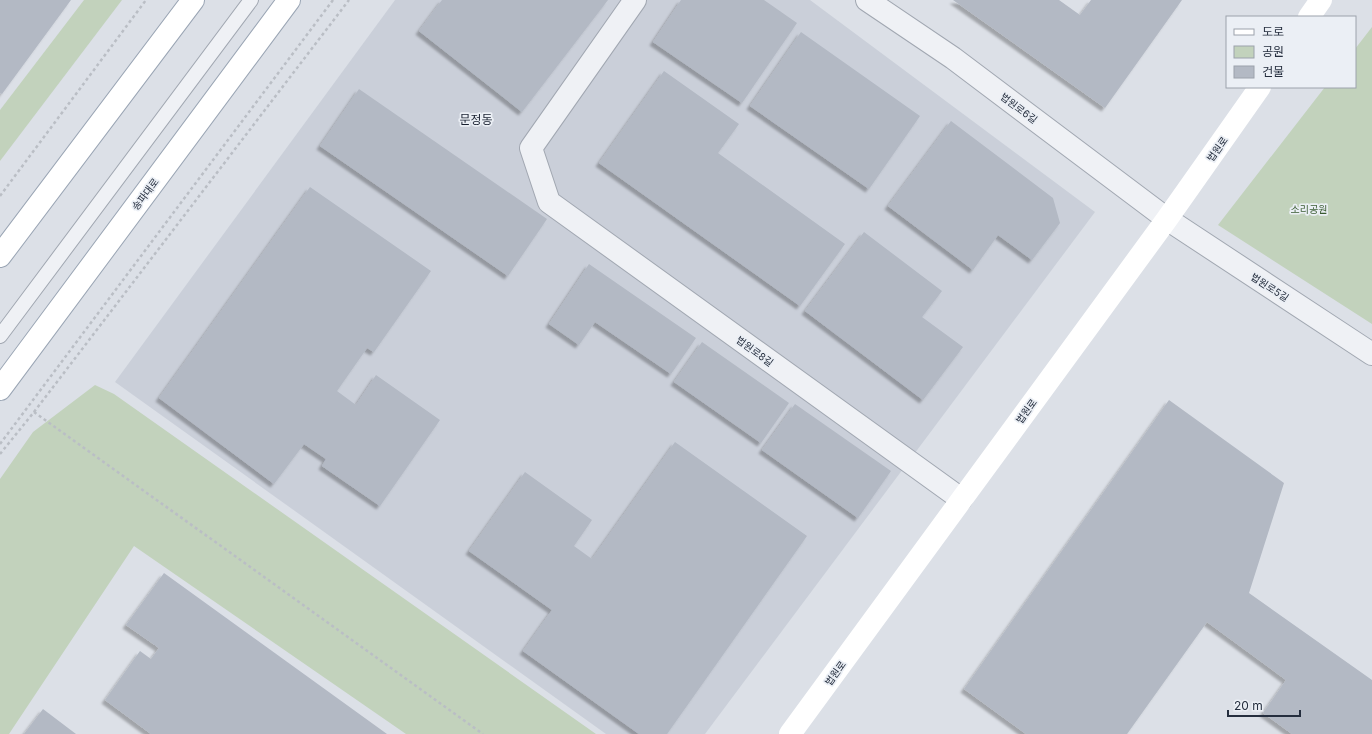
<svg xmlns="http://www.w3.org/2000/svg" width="1372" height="734" font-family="Inter,'Noto Sans KR',sans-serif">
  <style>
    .built { fill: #cacfd9 }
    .green { fill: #c2d2bc }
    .building { fill: #b3b9c4; filter: url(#shadow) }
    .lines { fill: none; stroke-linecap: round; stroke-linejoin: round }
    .lane-casing { stroke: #a1a7b1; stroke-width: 16 }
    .street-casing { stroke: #a1a7b1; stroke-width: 24 }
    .primary-casing { stroke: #9aa5b4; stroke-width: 24 }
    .path { stroke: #babec5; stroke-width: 2.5; stroke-dasharray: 3 3; stroke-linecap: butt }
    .lane { stroke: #eff1f5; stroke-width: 14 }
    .street { stroke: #eff1f5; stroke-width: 22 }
    .secondary { stroke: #fff; stroke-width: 22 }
    .primary { stroke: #fff; stroke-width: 22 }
    .labels { text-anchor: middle; stroke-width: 3.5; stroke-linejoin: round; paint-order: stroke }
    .street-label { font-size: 10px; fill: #252e3e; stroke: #ebeff5 }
    .park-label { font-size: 10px; fill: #395b31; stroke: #ebeff5 }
    .quarter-label { font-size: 12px; fill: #171f2f; stroke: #ebeff5 }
  </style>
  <defs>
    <filter id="shadow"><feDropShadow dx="-3.5" dy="3.5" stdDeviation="1" flood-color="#0004"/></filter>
  </defs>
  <rect width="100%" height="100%" fill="#dce0e7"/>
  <!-- built -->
  <path class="built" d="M395 0H810L1095 212 705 734H606L115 382Z"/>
  <!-- green -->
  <g class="green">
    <path d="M84 0H122L0 161V110Z"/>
    <path d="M1372 27V324L1218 225 1325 87H1355V49Z"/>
    <path d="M95 385 114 394 596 734H406L134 546 9 734H0V479L33 432Z"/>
  </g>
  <!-- building -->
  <g class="building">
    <path d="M0 0H71L2 94 0 93Z"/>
    <path d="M442 0H608L522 112 419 31Z"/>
    <path d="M681 0H764L797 23 742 103 653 42Z"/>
    <path d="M953 0H1059L1080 15 1091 0H1182L1105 108Z"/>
    <path d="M801 32 920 116 869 189 750 106Z"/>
    <path d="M664 71 739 124 718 153 845 244 800 306 599 163Z"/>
    <path d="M359 89 547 219 508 276 320 146Z"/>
    <path d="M951 121 1053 198 1060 223 1032 260 998 235 973 270 888 206Z"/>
    <path d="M310 187 431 271 374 352 367 348 337 391 356 405 376 375 440 420 380 506 322 466 326 459 304 444 274 484 159 398Z"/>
    <path d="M864 232 942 291 922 317 963 347 923 400 805 311Z"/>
    <path d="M589 264 696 338 671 374 595 322 579 345 549 324Z"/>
    <path d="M702 342 789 403 761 443 674 382Z"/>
    <path d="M1169 400 1284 483 1249 593 1372 680V734H1292L1263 713 1286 680 1207 622 1127 734H1026L964 689Z"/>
    <path d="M795 404 891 471 858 518 762 450Z"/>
    <path d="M675 442 807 536 667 734H639L523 651 552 610 469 551 525 472 592 520 574 546 592 559Z"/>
    <path d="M164 573 387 734H151L105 700 140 651 151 659 159 648 126 625Z"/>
    <path d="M43 709 76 734H24Z"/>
  </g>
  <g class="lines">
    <defs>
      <path id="lane" d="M0 336 251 0"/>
      <g id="street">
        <path d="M635 0 531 148 549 202 961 499"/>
        <path d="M867 0 953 58 1167 219 1372 354"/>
      </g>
      <g id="primary">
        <path d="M0 256 193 0"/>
        <path d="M0 389 289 0"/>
      </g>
    </defs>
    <!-- lane casing -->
    <use href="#lane" class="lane-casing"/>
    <!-- street casing -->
    <use href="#street" class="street-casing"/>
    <!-- primary casing -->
    <use href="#primary" class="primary-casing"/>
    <!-- path -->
    <g class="path">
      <path d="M0 196 146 0"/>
      <path d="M34 412 349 0"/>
      <path d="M0 444 333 0"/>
      <path d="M0 454 34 412 483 734"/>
    </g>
    <!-- lane -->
    <use href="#lane" class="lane"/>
    <!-- street -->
    <use href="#street" class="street"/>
    <!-- secondary -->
    <g class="secondary">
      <path d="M1309 17 1321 0"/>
      <path d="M790 734 1167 219 1260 87"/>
    </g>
    <!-- primary -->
    <use href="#primary" class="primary"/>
  </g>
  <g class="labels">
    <!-- street labels -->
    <g class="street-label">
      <text transform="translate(1019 108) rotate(37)" y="4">법원로6길</text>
      <text transform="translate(1217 149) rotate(-55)" y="4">법원로</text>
      <text transform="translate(145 194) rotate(-53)" y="4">송파대로</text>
      <text transform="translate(1270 287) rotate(33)" y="4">법원로5길</text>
      <text transform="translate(755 351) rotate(36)" y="4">법원로8길</text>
      <text transform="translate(1026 411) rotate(-54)" y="4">법원로</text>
      <text transform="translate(835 673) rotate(-54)" y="4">법원로</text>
    </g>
    <!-- park labels -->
    <g class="park-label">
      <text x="1309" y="213">소리공원</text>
    </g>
    <!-- quarter labels -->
    <g class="quarter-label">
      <text x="476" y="124">문정동</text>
    </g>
  </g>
  <!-- legend -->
  <rect x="1226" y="16" width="130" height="72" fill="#ebeff5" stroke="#9ca2ac"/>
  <rect x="1234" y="29" width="20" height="6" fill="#ffffff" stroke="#9ca2ac"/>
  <text x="1262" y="36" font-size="12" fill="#252e3e">도로</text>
  <rect x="1234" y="46" width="20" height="12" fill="#c2d2bc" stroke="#9ca2ac"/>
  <text x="1262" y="56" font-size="12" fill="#252e3e">공원</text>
  <rect x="1234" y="66" width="20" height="12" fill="#b3b9c4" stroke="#9ca2ac"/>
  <text x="1262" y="76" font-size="12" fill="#252e3e">건물</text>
  <!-- scale -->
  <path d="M1228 710v6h72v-6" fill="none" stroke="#252e3e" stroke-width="2"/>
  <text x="1234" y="710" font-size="12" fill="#252e3e" stroke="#ebeff5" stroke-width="3" paint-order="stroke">20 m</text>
</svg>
